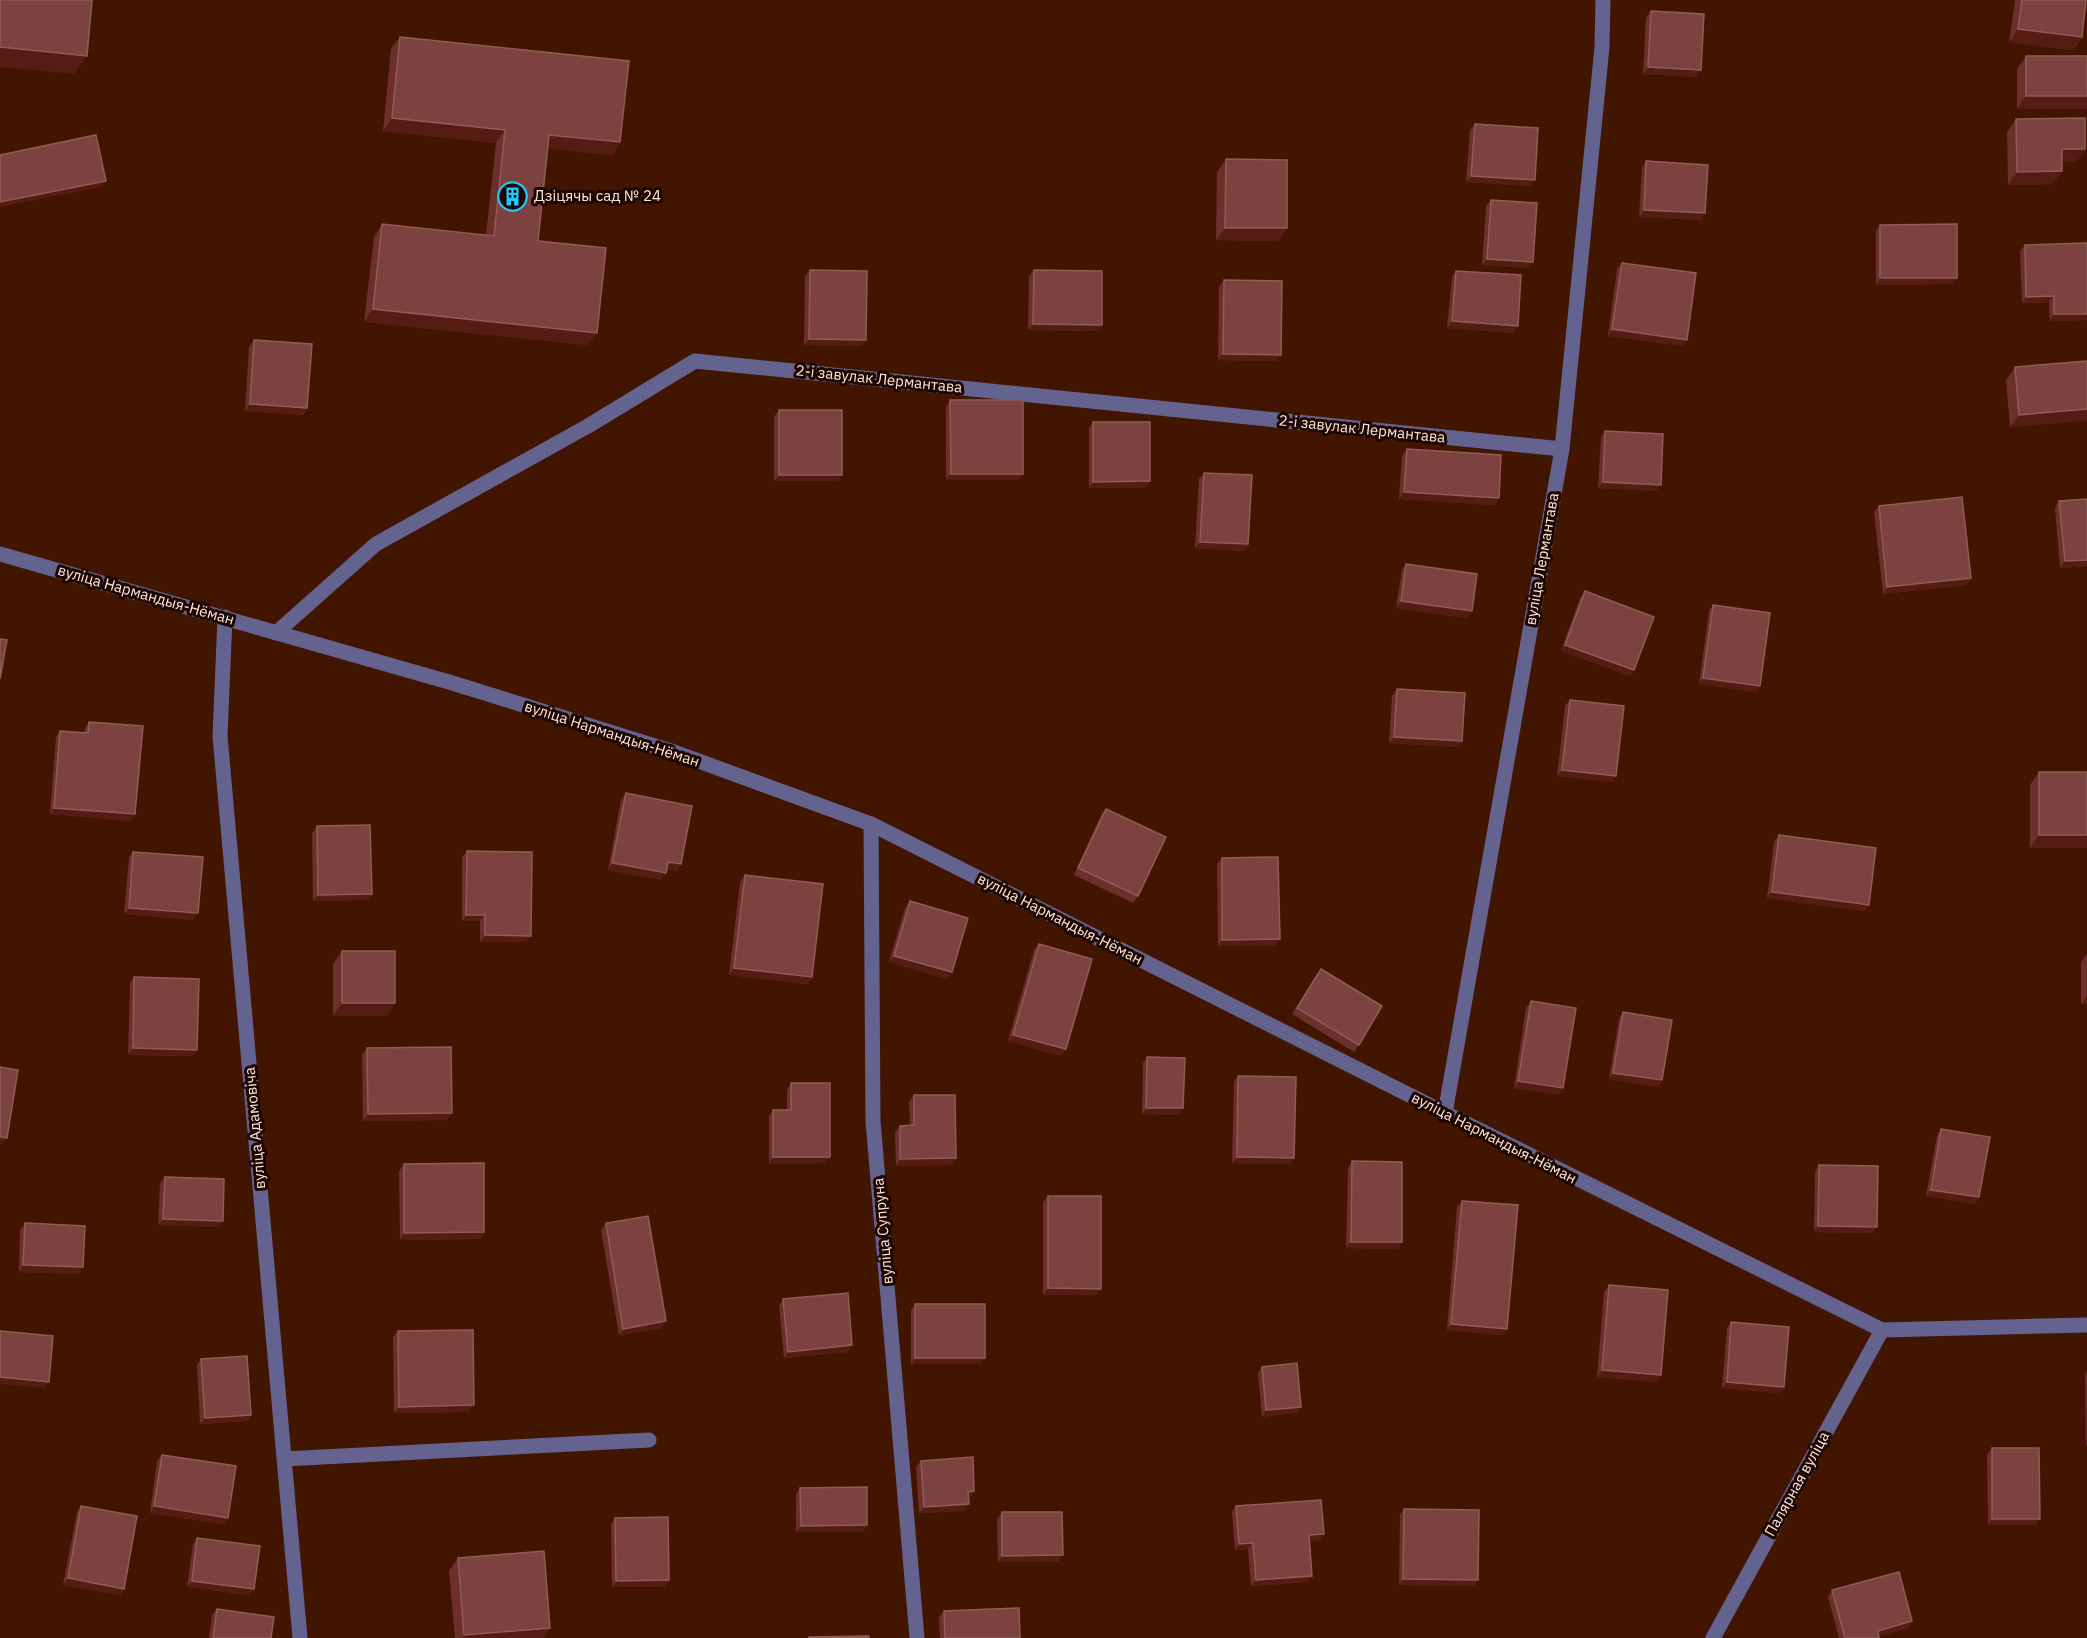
<svg xmlns="http://www.w3.org/2000/svg" width="2087" height="1638" font-family="'IBM Plex Sans',sans-serif">
  <style>
    .lines { fill: none; stroke-linecap: round; stroke-linejoin: round }
    .service { stroke: #64638f; stroke-width: 15 }
    .minor { stroke: #64638f; stroke-width: 15 }
    .wall { fill: #6c2f2c }
    .shaded-wall { fill: #541c13 }
    .building { fill: #7b423f; stroke: #905c58; stroke-width: 1.5 }
    .labels { text-anchor: middle; stroke-width: 6; stroke-linejoin: round; paint-order: stroke }
    .poi-label { font-size: 15px; fill: #fce6dc; stroke: #1d0600; text-anchor: start }
    .street-label { font-size: 15px; fill: #fce6dc; stroke: #1d0600 }
  </style>
  <rect width="100%" height="100%" fill="#411500"/>
  <g class="lines">
    <!-- service -->
    <g class="service">
      <path d="M276 633 376 544 588 426 695 361 1562 449"/>
      <path d="M284 1459 649 1440"/>
    </g>
    <!-- minor -->
    <g class="minor">
      <path d="M0 554 449 682 674 752 871 824 1445 1113 1882 1330 2087 1325"/>
      <path d="M225 617 220 736 300 1638"/>
      <path d="M871 824 873 1121 917 1638"/>
      <path d="M1445 1113 1562 449 1602 47 1603 0"/>
      <path d="M1713 1638 1882 1330"/>
    </g>
  </g>
  <!-- wall -->
  <g class="wall">
    <path d="M2015 0H2086L2082 37 2073 50 2009 42Z"/>
    <path d="M1651 11 1701 70 1696 77 1643 74 1646 18Z"/>
    <path d="M400 37 620 142 612 155 548 148 538 241 588 345 364 322 374 237 382 224 486 235 496 143 383 131 391 49Z"/>
    <path d="M2026 56H2087L2017 109V69Z"/>
    <path d="M2016 119 2085 149 2076 162H2062V171L2053 184 2008 185 2007 132Z"/>
    <path d="M1475 124 1535 180 1530 186 1466 182 1470 130Z"/>
    <path d="M1226 159 1287 228 1278 241 1216 240 1217 172Z"/>
    <path d="M1646 161 1705 213 1701 220 1639 217 1642 168Z"/>
    <path d="M1491 200 1528 268 1482 265 1486 206Z"/>
    <path d="M1880 225 1957 278 1952 284 1876 285V231Z"/>
    <path d="M2087 243V320L2050 321 2049 302 2022 303 2020 251 2025 245Z"/>
    <path d="M1622 263 1687 340 1683 346 1608 336 1617 269Z"/>
    <path d="M810 270 866 340 861 346 804 345 805 276Z"/>
    <path d="M1034 270 1098 331 1028 330 1029 276Z"/>
    <path d="M1456 271 1513 333 1447 328 1452 277Z"/>
    <path d="M1224 280 1281 355 1276 361 1218 360 1219 287Z"/>
    <path d="M254 340 307 408 303 415 245 411 249 347Z"/>
    <path d="M2087 361 2010 427 2006 380 2015 367Z"/>
    <path d="M950 400 1023 474 1018 480H946V407Z"/>
    <path d="M779 410 842 475 837 481H774V417Z"/>
    <path d="M1093 422 1150 481 1145 488H1089V428Z"/>
    <path d="M1605 431 1656 491 1598 488 1601 437Z"/>
    <path d="M1407 449 1499 498 1494 505 1399 499 1402 456Z"/>
    <path d="M1204 473 1244 551 1195 548 1199 479Z"/>
    <path d="M2059 501 2087 566 2060 568 2055 508Z"/>
    <path d="M1879 506 1971 578 1966 585 1883 594 1874 512Z"/>
    <path d="M1406 564 1467 618 1396 608 1402 570Z"/>
    <path d="M1585 591 1634 670 1630 676 1561 651 1580 598Z"/>
    <path d="M1713 605 1756 692 1699 684 1709 611Z"/>
    <path d="M1397 689 1458 747 1389 743 1392 696Z"/>
    <path d="M1570 700 1616 776 1612 782 1557 776 1565 706Z"/>
    <path d="M89 722 131 821 50 814 56 737 60 731 84 733 85 728Z"/>
    <path d="M2039 772H2087V848H2030V785Z"/>
    <path d="M626 793 681 864 677 871 666 869 661 880 608 870 621 800Z"/>
    <path d="M1106 809 1138 896 1133 903 1074 875 1101 815Z"/>
    <path d="M317 826 372 894 367 900 313 901 312 833Z"/>
    <path d="M1779 835 1869 905 1864 911 1767 898 1774 842Z"/>
    <path d="M467 851 526 942H480V921H462V857Z"/>
    <path d="M133 852 193 920 124 914 129 858Z"/>
    <path d="M1222 858 1275 946H1218L1217 864Z"/>
    <path d="M745 875 812 977 808 984 729 975 740 882Z"/>
    <path d="M910 901 947 979 889 962 905 908Z"/>
    <path d="M1039 944 1066 1049 1061 1056 1008 1041 1034 950Z"/>
    <path d="M342 951 395 1003 387 1016H333V964Z"/>
    <path d="M2087 954V1004H2081V962Z"/>
    <path d="M1316 975 1359 1045 1354 1052 1292 1014Z"/>
    <path d="M134 977 197 1050 192 1056 128 1055 130 983Z"/>
    <path d="M1531 1001 1559 1095 1514 1088 1526 1008Z"/>
    <path d="M1623 1012 1662 1080 1657 1087 1609 1079 1619 1019Z"/>
    <path d="M367 1048 452 1113 447 1120 363 1121 362 1054Z"/>
    <path d="M1147 1057 1179 1115 1142 1114 1143 1063Z"/>
    <path d="M1238 1076 1290 1164 1232 1163 1234 1082Z"/>
    <path d="M791 1083 825 1163 769 1164V1116L773 1110H787V1090Z"/>
    <path d="M914 1095 951 1165 896 1166 895 1132 900 1126H910L909 1102Z"/>
    <path d="M1941 1129 1979 1197 1975 1204 1926 1196 1937 1136Z"/>
    <path d="M1352 1161 1402 1242 1397 1249 1346 1248 1348 1168Z"/>
    <path d="M404 1164 484 1232 480 1239 400 1240 399 1171Z"/>
    <path d="M1819 1165 1873 1233 1814 1232 1815 1172Z"/>
    <path d="M165 1177 218 1227 158 1225 160 1183Z"/>
    <path d="M1048 1196 1096 1295H1043V1202Z"/>
    <path d="M1462 1201 1503 1335 1447 1330 1457 1207Z"/>
    <path d="M25 1223 79 1274 19 1272 20 1230Z"/>
    <path d="M606 1223 662 1328 619 1335 601 1230Z"/>
    <path d="M1609 1285 1656 1382 1597 1377 1604 1292Z"/>
    <path d="M783 1299 848 1352 784 1358 779 1306Z"/>
    <path d="M915 1304 980 1364H911V1310Z"/>
    <path d="M1731 1322 1784 1387 1779 1393 1722 1388 1727 1328Z"/>
    <path d="M398 1331 469 1412 394 1413 393 1337Z"/>
    <path d="M201 1359 251 1415 247 1421 200 1424 197 1365Z"/>
    <path d="M1262 1367 1301 1407 1296 1413 1262 1417 1258 1373Z"/>
    <path d="M2087 1371V1445H2086L2085 1374Z"/>
    <path d="M1992 1448 2040 1519 2035 1525H1988L1987 1455Z"/>
    <path d="M162 1455 228 1518 223 1524 150 1513 157 1461Z"/>
    <path d="M921 1461 974 1491 970 1498H969L964 1511 919 1513 916 1467Z"/>
    <path d="M800 1488 867 1525 863 1532H796V1494Z"/>
    <path d="M81 1506 124 1589 120 1595 63 1585 77 1512Z"/>
    <path d="M1236 1506 1319 1541H1310L1312 1576 1307 1582 1251 1586 1248 1549 1235 1550 1232 1512Z"/>
    <path d="M1404 1509 1474 1586 1399 1585 1400 1515Z"/>
    <path d="M1002 1512 1058 1562H998L997 1519Z"/>
    <path d="M615 1518 669 1580 664 1587H612L611 1524Z"/>
    <path d="M197 1538 254 1589 249 1595 187 1587 193 1544Z"/>
    <path d="M458 1558 550 1628 543 1638H455L449 1571Z"/>
    <path d="M1832 1590 1912 1621 1908 1628 1879 1636V1638H1839L1828 1597Z"/>
    <path d="M217 1609 271 1638H209L212 1615Z"/>
    <path d="M944 1611 1020 1638H940L939 1617Z"/>
  </g>
  <!-- shaded-wall -->
  <g class="shaded-wall">
    <path d="M2018 29 2082 37 2073 50 2009 42Z"/>
    <path d="M0 47 87 56 74 74 0 67Z"/>
    <path d="M1648 67 1701 70 1696 77 1643 74Z"/>
    <path d="M2026 96H2087V109H2017Z"/>
    <path d="M392 118 505 130 496 143 383 131Z"/>
    <path d="M549 135 620 142 612 155 540 148Z"/>
    <path d="M2062 149H2085L2076 162H2053Z"/>
    <path d="M2062 171 2053 184 2008 185 2017 172Z"/>
    <path d="M1471 176 1535 180 1530 186 1466 182Z"/>
    <path d="M106 181 101 187 0 207V202Z"/>
    <path d="M1644 210 1705 213 1701 220 1639 217Z"/>
    <path d="M1225 228H1287L1278 241 1216 240Z"/>
    <path d="M1487 259 1533 262 1528 268 1482 265Z"/>
    <path d="M1880 278H1957L1952 284 1876 285Z"/>
    <path d="M2054 296 2049 302 2022 303 2026 297Z"/>
    <path d="M373 309 597 333 588 345 364 322Z"/>
    <path d="M2054 314H2087V320L2050 321Z"/>
    <path d="M1452 321 1518 326 1513 333 1447 328Z"/>
    <path d="M1033 324 1102 325 1098 331 1028 330Z"/>
    <path d="M1612 329 1687 340 1683 346 1608 336Z"/>
    <path d="M809 339 866 340 861 346 804 345Z"/>
    <path d="M1223 354 1281 355 1276 361 1218 360Z"/>
    <path d="M250 404 307 408 303 415 245 411Z"/>
    <path d="M2087 409V421L2010 427 2019 415Z"/>
    <path d="M951 474H1023L1018 480H946Z"/>
    <path d="M779 475H842L837 481H774Z"/>
    <path d="M1150 481 1145 488H1089L1093 482Z"/>
    <path d="M1603 482 1661 485 1656 491 1598 488Z"/>
    <path d="M1404 492 1499 498 1494 505 1399 499Z"/>
    <path d="M1200 542 1248 544 1244 551 1195 548Z"/>
    <path d="M2087 560V566L2060 568 2065 561Z"/>
    <path d="M1971 578 1966 585 1883 594 1887 587Z"/>
    <path d="M1401 601 1472 611 1467 618 1396 608Z"/>
    <path d="M1565 645 1634 670 1630 676 1561 651Z"/>
    <path d="M1703 678 1760 686 1756 692 1699 684Z"/>
    <path d="M1394 737 1462 741 1458 747 1389 743Z"/>
    <path d="M1562 770 1616 776 1612 782 1557 776Z"/>
    <path d="M54 808 135 814 131 821 50 814Z"/>
    <path d="M2039 835H2087V848H2030Z"/>
    <path d="M668 862 681 864 677 871 663 868Z"/>
    <path d="M612 863 666 873 661 880 608 870Z"/>
    <path d="M1772 892 1869 905 1864 911 1767 898Z"/>
    <path d="M372 894 367 900 313 901 318 895Z"/>
    <path d="M129 908 198 913 193 920 124 914Z"/>
    <path d="M466 915H485L480 921H462Z"/>
    <path d="M485 935 531 936 526 942H480Z"/>
    <path d="M1280 939 1275 946H1218L1222 940Z"/>
    <path d="M894 956 952 972 947 979 889 962Z"/>
    <path d="M734 968 812 977 808 984 729 975Z"/>
    <path d="M2087 996V1004H2081Z"/>
    <path d="M342 1003H395L387 1016H333Z"/>
    <path d="M1013 1035 1066 1049 1061 1056 1008 1041Z"/>
    <path d="M133 1048 197 1050 192 1056 128 1055Z"/>
    <path d="M1613 1073 1662 1080 1657 1087 1609 1079Z"/>
    <path d="M1518 1081 1563 1088 1559 1095 1514 1088Z"/>
    <path d="M1146 1108H1183L1179 1115 1142 1114Z"/>
    <path d="M452 1113 447 1120 363 1121 368 1114Z"/>
    <path d="M0 1137 7 1138 2 1144H0Z"/>
    <path d="M773 1157H830L825 1163 769 1164Z"/>
    <path d="M1237 1157 1294 1158 1290 1164 1232 1163Z"/>
    <path d="M956 1158 951 1165 896 1166 900 1159Z"/>
    <path d="M1931 1190 1979 1197 1975 1204 1926 1196Z"/>
    <path d="M163 1219 223 1221 218 1227 158 1225Z"/>
    <path d="M1818 1226 1877 1227 1873 1233 1814 1232Z"/>
    <path d="M484 1232 480 1239 400 1240 404 1233Z"/>
    <path d="M1351 1242H1402L1397 1249 1346 1248Z"/>
    <path d="M23 1265 83 1267 79 1274 19 1272Z"/>
    <path d="M1048 1288 1101 1289 1096 1295H1043Z"/>
    <path d="M666 1321 662 1328 619 1335 623 1329Z"/>
    <path d="M1451 1324 1507 1329 1503 1335 1447 1330Z"/>
    <path d="M852 1345 848 1352 784 1358 788 1352Z"/>
    <path d="M915 1358H985L980 1364H911Z"/>
    <path d="M1602 1370 1661 1375 1656 1382 1597 1377Z"/>
    <path d="M0 1377 49 1382 44 1388 0 1384Z"/>
    <path d="M1727 1382 1784 1387 1779 1393 1722 1388Z"/>
    <path d="M474 1405 469 1412 394 1413 399 1407Z"/>
    <path d="M1301 1407 1296 1413 1262 1417 1266 1410Z"/>
    <path d="M251 1415 247 1421 200 1424 205 1418Z"/>
    <path d="M974 1491 970 1498H964L968 1492Z"/>
    <path d="M969 1504 964 1511 919 1513 924 1507Z"/>
    <path d="M154 1506 228 1518 223 1524 150 1513Z"/>
    <path d="M1992 1519H2040L2035 1525H1988Z"/>
    <path d="M867 1525 863 1532H796L801 1526Z"/>
    <path d="M1324 1534 1319 1541 1305 1542 1309 1535Z"/>
    <path d="M1253 1543 1248 1549 1235 1550 1239 1544Z"/>
    <path d="M1063 1555 1058 1562H998L1002 1556Z"/>
    <path d="M1312 1576 1307 1582 1251 1586 1256 1580Z"/>
    <path d="M68 1578 124 1589 120 1595 63 1585Z"/>
    <path d="M1403 1579 1478 1580 1474 1586 1399 1585Z"/>
    <path d="M669 1580 664 1587H612L616 1581Z"/>
    <path d="M192 1581 254 1589 249 1595 187 1587Z"/>
    <path d="M1912 1621 1908 1628 1873 1638 1878 1631Z"/>
    <path d="M550 1628 543 1638H462L464 1635Z"/>
  </g>
  <!-- building -->
  <g class="building">
    <path d="M0 0H92L87 56 0 47Z"/>
    <path d="M2022 0H2086L2082 37 2018 29Z"/>
    <path d="M1651 11 1704 14 1701 70 1648 67Z"/>
    <path d="M400 37 629 61 620 142 549 135 538 241 606 248 597 333 373 309 382 224 494 236 505 130 392 118Z"/>
    <rect x="2026" y="56" width="61" height="40"/>
    <path d="M2085 118V149H2062V171L2017 172 2016 119Z"/>
    <path d="M1475 124 1538 128 1535 180 1471 176Z"/>
    <path d="M96 135 106 181 0 202V155Z"/>
    <path d="M1226 159 1287 160V228H1225Z"/>
    <path d="M1646 161 1708 165 1705 213 1644 210Z"/>
    <path d="M1491 200 1537 203 1533 262 1487 259Z"/>
    <path d="M1957 224V278H1880V225Z"/>
    <path d="M2087 243V314H2054V296L2026 297 2025 245Z"/>
    <path d="M1622 263 1696 273 1687 340 1612 329Z"/>
    <path d="M810 270 867 271 866 340 809 339Z"/>
    <path d="M1034 270 1102 271V325L1033 324Z"/>
    <path d="M1456 271 1521 275 1518 326 1452 321Z"/>
    <path d="M1224 280 1282 281 1281 355 1223 354Z"/>
    <path d="M254 340 312 344 307 408 250 404Z"/>
    <path d="M2087 361V409L2019 415 2015 367Z"/>
    <path d="M950 400H1023V474H951Z"/>
    <rect x="779" y="410" width="63" height="65"/>
    <path d="M1093 422H1150V481L1093 482Z"/>
    <path d="M1605 431 1663 434 1661 485 1603 482Z"/>
    <path d="M1407 449 1501 455 1499 498 1404 492Z"/>
    <path d="M1204 473 1252 475 1248 544 1200 542Z"/>
    <path d="M1962 497 1971 578 1887 587 1879 506Z"/>
    <path d="M2087 499V560L2065 561 2059 501Z"/>
    <path d="M1406 564 1477 574 1472 611 1401 601Z"/>
    <path d="M1585 591 1654 617 1634 670 1565 645Z"/>
    <path d="M1713 605 1770 613 1760 686 1703 678Z"/>
    <path d="M0 639 7 640 0 679Z"/>
    <path d="M1397 689 1465 693 1462 741 1394 737Z"/>
    <path d="M1570 700 1624 706 1616 776 1562 770Z"/>
    <path d="M89 722 143 726 135 814 54 808 60 731 88 733Z"/>
    <rect x="2039" y="772" width="48" height="63"/>
    <path d="M626 793 692 806 681 864 668 862 666 873 612 863Z"/>
    <path d="M1106 809 1166 837 1138 896 1078 868Z"/>
    <path d="M370 825 372 894 318 895 317 826Z"/>
    <path d="M1779 835 1876 848 1869 905 1772 892Z"/>
    <path d="M467 851 532 852 531 936 485 935V915H466Z"/>
    <path d="M133 852 203 857 198 913 129 908Z"/>
    <path d="M1278 857 1280 939 1222 940V858Z"/>
    <path d="M745 875 823 884 812 977 734 968Z"/>
    <path d="M910 901 968 918 952 972 894 956Z"/>
    <path d="M1039 944 1092 959 1066 1049 1013 1035Z"/>
    <rect x="342" y="951" width="53" height="52"/>
    <path d="M1321 969 1382 1006 1359 1045 1297 1008Z"/>
    <path d="M134 977 199 979 197 1050 133 1048Z"/>
    <path d="M1531 1001 1576 1008 1563 1088 1518 1081Z"/>
    <path d="M1623 1012 1672 1020 1662 1080 1613 1073Z"/>
    <path d="M451 1047 452 1113 368 1114 367 1048Z"/>
    <path d="M1147 1057 1185 1058 1183 1108H1146Z"/>
    <path d="M0 1067 18 1070 7 1138 0 1137Z"/>
    <path d="M1238 1076 1296 1077 1294 1158 1237 1157Z"/>
    <path d="M791 1083H830V1157H773V1110H791Z"/>
    <path d="M914 1095H955L956 1158 900 1159V1126L914 1125Z"/>
    <path d="M1941 1129 1990 1137 1979 1197 1931 1190Z"/>
    <path d="M1352 1161 1402 1162V1242H1351Z"/>
    <path d="M484 1163V1232L404 1233V1164Z"/>
    <path d="M1819 1165 1878 1166 1877 1227 1818 1226Z"/>
    <path d="M165 1177 224 1179 223 1221 163 1219Z"/>
    <path d="M1048 1196H1101V1289L1048 1288Z"/>
    <path d="M1462 1201 1518 1205 1507 1329 1451 1324Z"/>
    <path d="M648 1216 666 1321 623 1329 606 1223Z"/>
    <path d="M25 1223 85 1226 83 1267 23 1265Z"/>
    <path d="M1609 1285 1668 1290 1661 1375 1602 1370Z"/>
    <path d="M848 1293 852 1345 788 1352 783 1299Z"/>
    <rect x="915" y="1304" width="70" height="54"/>
    <path d="M1731 1322 1789 1327 1784 1387 1727 1382Z"/>
    <path d="M473 1330 474 1405 399 1407 398 1331Z"/>
    <path d="M0 1331 53 1336 49 1382 0 1377Z"/>
    <path d="M247 1356 251 1415 205 1418 201 1359Z"/>
    <path d="M1297 1363 1301 1407 1266 1410 1262 1367Z"/>
    <path d="M1992 1448H2039L2040 1519H1992Z"/>
    <path d="M162 1455 236 1466 228 1518 154 1506Z"/>
    <path d="M973 1457 974 1491 968 1492 969 1504 924 1507 921 1461Z"/>
    <path d="M867 1487V1525L801 1526 800 1488Z"/>
    <path d="M1321 1500 1324 1534 1309 1535 1312 1576 1256 1580 1253 1543 1239 1544 1236 1506Z"/>
    <path d="M81 1506 137 1516 124 1589 68 1578Z"/>
    <path d="M1404 1509 1479 1510 1478 1580 1403 1579Z"/>
    <path d="M1002 1512H1062L1063 1555 1002 1556Z"/>
    <path d="M668 1517 669 1580 616 1581 615 1518Z"/>
    <path d="M197 1538 260 1546 254 1589 192 1581Z"/>
    <path d="M544 1551 550 1628 464 1635 458 1558Z"/>
    <path d="M1899 1572 1912 1621 1878 1631 1879 1638H1845L1832 1590Z"/>
    <path d="M1019 1608 1020 1638H945L944 1611Z"/>
    <path d="M217 1609 274 1617 271 1638H213Z"/>
    <path d="M869 1636V1638H809V1637Z"/>
  </g>
  <!-- icons -->
  <defs>
    <symbol id="building-ring" viewBox="-11 -11 22 22"><circle r="9.5" fill="#1d0600" stroke="#1dc9fc" stroke-width="1.5"/><path d="M-4-6H4V6H1V3H-1V6H-4ZM-2.5-4.3h1.7v1.8h-1.7ZM.8-4.3h1.7v1.8H.8ZM-2.5-1h1.7V.8h-1.7ZM.8-1h1.7V.8H.8Z" fill="#1dc9fc"/></symbol>
  </defs>
  <g fill-rule="evenodd">
    <use href="#building-ring" x="496" y="180" width="33" height="33"/>
  </g>
  <g class="labels">
    <!-- poi labels -->
    <g class="poi-label">
      <text x="534" y="201">Дзіцячы сад № 24</text>
    </g>
    <!-- street labels -->
    <g class="street-label">
      <text transform="translate(879 379) rotate(6)" y="5">2-і завулак Лермантава</text>
      <text transform="translate(1362 429) rotate(6)" y="5">2-і завулак Лермантава</text>
      <text transform="translate(1542 559) rotate(-80)" y="5">вуліца Лермантава</text>
      <text transform="translate(146 595) rotate(16)" y="5">вуліца Нармандыя-Нёман</text>
      <text transform="translate(612 734) rotate(18)" y="5">вуліца Нармандыя-Нёман</text>
      <text transform="translate(1060 919) rotate(27)" y="5">вуліца Нармандыя-Нёман</text>
      <text transform="translate(255 1128) rotate(-95)" y="5">вуліца Адамовіча</text>
      <text transform="translate(1494 1138) rotate(27)" y="5">вуліца Нармандыя-Нёман</text>
      <text transform="translate(883 1231) rotate(-95)" y="5">вуліца Супруна</text>
      <text transform="translate(1797 1484) rotate(-61)" y="5">Палярная вуліца</text>
    </g>
  </g>
</svg>
